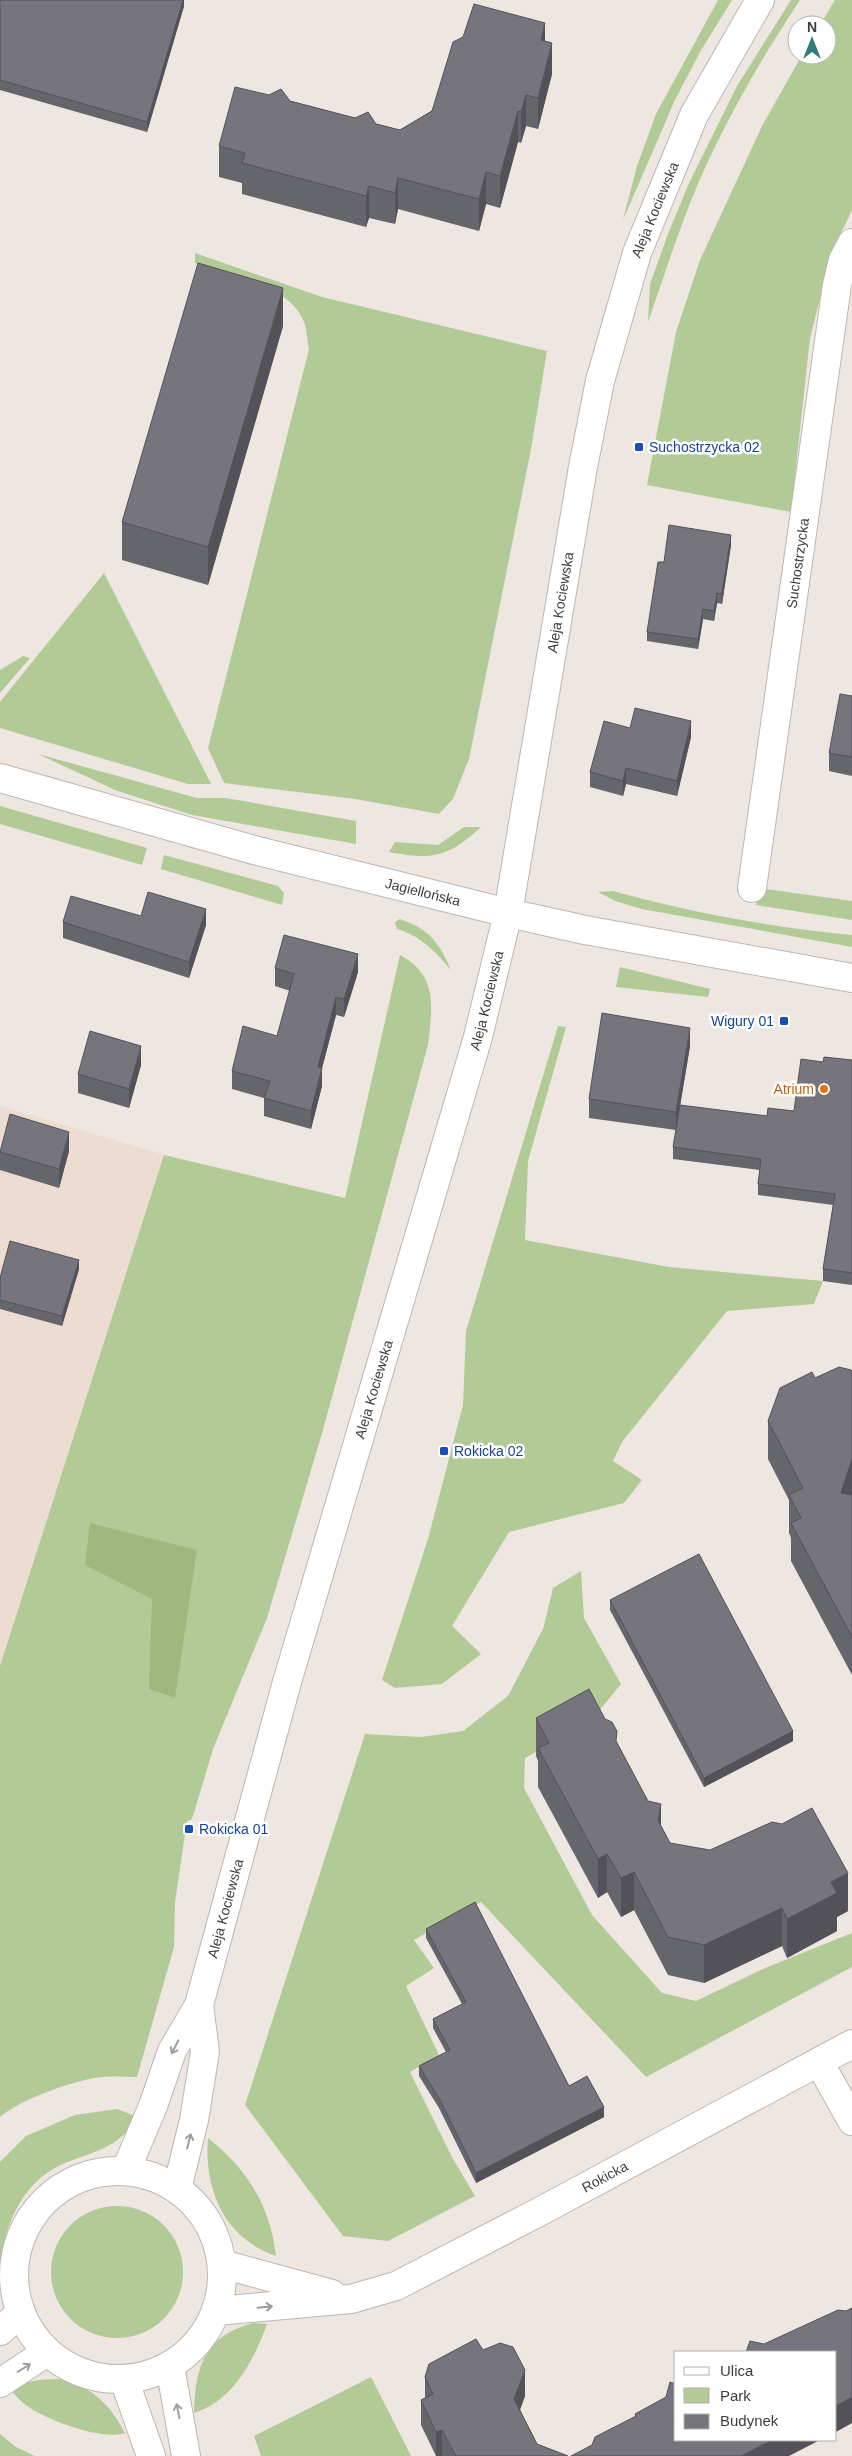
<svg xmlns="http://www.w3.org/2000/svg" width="852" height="2456" font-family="Helvetica,sans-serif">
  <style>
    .built { fill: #ecdcd2 }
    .green { fill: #b2cb96 }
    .forest { fill: #9eb87e }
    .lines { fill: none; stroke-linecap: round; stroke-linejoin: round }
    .street-casing { stroke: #beb6b1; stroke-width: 30 }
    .secondary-casing { stroke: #beb6b1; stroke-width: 30 }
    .primary-casing { stroke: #beb6b1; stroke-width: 30 }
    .street { stroke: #fff; stroke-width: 28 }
    .secondary { stroke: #fff; stroke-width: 28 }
    .primary { stroke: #fff; stroke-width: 28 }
    .wall { fill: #65656c }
    .shaded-wall { fill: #535258 }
    .building { fill: #76757d; stroke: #535258 }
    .oneway { stroke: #9f9e9c }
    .transit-dot { fill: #1a4fb4; stroke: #fff; stroke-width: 2 }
    .food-dot { fill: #e8710a; stroke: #fff; stroke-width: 2 }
    .labels { text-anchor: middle; stroke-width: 5; stroke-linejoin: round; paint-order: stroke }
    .street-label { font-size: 14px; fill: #3f3c39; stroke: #fff }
    .transit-label { font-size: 14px; fill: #164399; stroke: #fff; text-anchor: start }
    .food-label { font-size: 14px; fill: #c56008; stroke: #fff; text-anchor: end }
  </style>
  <rect width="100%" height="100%" fill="#eee6e1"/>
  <!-- built -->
  <path class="built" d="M0 1106 164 1155 0 1666Z"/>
  <!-- green -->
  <g class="green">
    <path d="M718 0H732L700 52 675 100 623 220 637 166 656 114Z"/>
    <path d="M791 0H800C761 59 725 121 697 186 678 231 664 277 648 322L650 284 668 234 689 183 737 86Z"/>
    <path d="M835 0H852V210L832 252 810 338 791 512 647 485 676 332 700 260 762 126 802 55H827V25H820Z"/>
    <path d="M195 253 322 297 547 351 531 449 469 759 453 799 439 814 355 799 224 783 208 748 309 349C307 340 307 330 304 322 289 284 229 274 195 263Z"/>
    <path d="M104 573 211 784H188L0 728V702Z"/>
    <path d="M23 656 30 658 0 693V670Z"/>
    <path d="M38 754 197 798H226L356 821V844L192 815 115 790Z"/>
    <path d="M0 806 147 848 142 865 0 824Z"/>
    <path d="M464 827H481C447 858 433 860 389 852L395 842 438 845Z"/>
    <path d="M164 855 278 886 284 893 282 905 161 869Z"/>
    <path d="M758 888 852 901V920L756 905Z"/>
    <path d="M613 891C691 913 772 927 852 935V947L642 909 615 901 598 892Z"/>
    <path d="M400 919C429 929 439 942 451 970 436 952 419 935 397 929L395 922Z"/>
    <path d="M400 955C439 976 432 1008 428 1045L323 1430 267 1618 213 1749 193 1816 191 1820 187 1821 175 1902 174 1947 137 2077C126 2077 113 2076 102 2077 74 2080 21 2099 0 2117V1666L164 1155 345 1198Z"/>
    <path d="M620 967 710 989 708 997 616 987Z"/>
    <path d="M558 1026 566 1027 528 1161 525 1240 669 1267 823 1281 814 1304 727 1311 622 1442 613 1461 642 1480 624 1503 509 1532 452 1626 481 1654 442 1684 395 1688 382 1680 428 1539 463 1405 466 1331Z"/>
    <path d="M581 1571 584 1618 621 1684 590 1722 525 1758 524 1788 592 1915 662 1993 696 2001 765 1968 852 1933V1967L646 2077 481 1902 414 1940 434 1968 406 1986 439 2055 410 2072 453 2159 475 2196 388 2241 343 2236 245 2105 365 1734 421 1737 463 1731 508 1696 543 1629 553 1588Z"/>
    <path d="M117 2109 135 2116C125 2150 82 2153 55 2168 18 2188 2 2233 0 2272V2162L26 2136 75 2115Z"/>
    <path d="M208 2138C247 2169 270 2205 276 2256 224 2238 204 2190 208 2138Z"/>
    <circle cx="117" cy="2272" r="66"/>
    <path d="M253 2323 267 2324C254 2360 233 2401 194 2413 195 2367 204 2336 253 2323Z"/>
    <path d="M371 2377 411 2456H261L254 2436Z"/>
    <path d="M64 2379C93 2389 111 2405 125 2433 102 2441 47 2420 27 2406 21 2402 16 2395 10 2390 28 2379 44 2379 64 2379Z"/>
    <path d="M0 2434 16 2447 35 2456H0Z"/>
  </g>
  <!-- forest -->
  <path class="forest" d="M90 1523 197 1550 175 1698 149 1689 152 1599 85 1565Z"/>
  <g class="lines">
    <defs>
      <g id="street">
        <path id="s1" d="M752 888 837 285 843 260 852 243"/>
        <path d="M819 2062 852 2121"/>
        <path d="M222 2264 332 2294"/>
        <path id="s2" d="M216 2311 351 2299 396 2286 539 2212 852 2044"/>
      </g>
      <g id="secondary">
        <path id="s3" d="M126 2170 153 2106 172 2051 199 2005 287 1682 478 1037 508 913 583 467 600 381 637 253 694 115 760 0"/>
        <circle cx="118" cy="2275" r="104"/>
        <path d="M177 2189 194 2120 205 2052 199 2005"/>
        <path d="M0 2331 20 2313"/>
        <path d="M170 2366 186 2456"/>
        <path d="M124 2379 151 2456"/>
        <path d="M0 2383 47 2352"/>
      </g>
      <g id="primary">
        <path id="s4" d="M0 778 254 850 508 913 585 930 852 978"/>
      </g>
    </defs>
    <!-- street casing -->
    <use href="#street" class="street-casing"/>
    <!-- secondary casing -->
    <use href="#secondary" class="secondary-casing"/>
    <!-- primary casing -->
    <use href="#primary" class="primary-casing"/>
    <!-- street -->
    <use href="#street" class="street"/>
    <!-- secondary -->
    <use href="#secondary" class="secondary"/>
    <!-- primary -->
    <use href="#primary" class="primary"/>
  </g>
  <!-- wall -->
  <g class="wall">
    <path d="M0 0H184V6L147 132 0 90Z"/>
    <path d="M545 42 552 74 538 129 526 126 521 143 518 142 500 208 486 204 479 231 398 209 395 224 369 218 366 227 242 194V183L219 177V146L290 101 400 130Z"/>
    <path d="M283 326 208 585 122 560V522Z"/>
    <path d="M731 545 722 604 717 603 714 621 703 619 698 649 647 641V632L664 562Z"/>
    <path d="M852 696V776L829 771V753Z"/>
    <path d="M630 728 691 737 677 796 626 784 623 796 590 787V772Z"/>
    <path d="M141 916 206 925 189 978 63 938V922Z"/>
    <path d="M275 968 358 972 344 1017 336 1015 322 1068V1086L311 1129 264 1116V1098L232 1089V1071L277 1036 290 991 275 986Z"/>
    <path d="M690 1046 676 1130 589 1118V1099Z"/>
    <path d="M852 1060V1285L823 1281V1269L833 1205 758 1195V1184L760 1170 673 1159V1147L767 1116 794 1111 823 1062Z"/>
    <path d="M141 1065 129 1108 78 1093V1074Z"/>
    <path d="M69 1151 59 1188 0 1170V1152Z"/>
    <path d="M79 1269 62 1326 0 1309V1278Z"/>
    <path d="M852 1371V1675L791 1561V1538L789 1533V1500L768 1459V1421L815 1378Z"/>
    <path d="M610 1600 793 1741 704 1787 610 1610Z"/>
    <path d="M536 1718 617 1743 670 1843 848 1911 837 1917V1931L787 1958 782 1946 704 1983 668 1975 634 1910 621 1917 607 1892 598 1898 538 1787V1761L536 1756Z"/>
    <path d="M426 1929 569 2086 604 2117 476 2183 439 2108 419 2076V2066L446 2052 433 2028V2019L462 2004 426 1938Z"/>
    <path d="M483 2350 525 2396 520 2410 537 2444 568 2456H436L421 2425V2400L425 2398V2377Z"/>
  </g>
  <!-- shaded-wall -->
  <g class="shaded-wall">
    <path d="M183 0H184V6L147 132V122Z"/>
    <path d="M545 23V55L541 40Z"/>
    <path d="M552 43V74L538 129V98Z"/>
    <path d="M526 95V126L521 143V112Z"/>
    <path d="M518 111V142L500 208V176Z"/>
    <path d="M486 172V204L479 231V199Z"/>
    <path d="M398 178V209L395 224V193Z"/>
    <path d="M369 186V218L366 227V196Z"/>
    <path d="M283 288V326L208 585V547Z"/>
    <path d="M731 535V545L722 604V594Z"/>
    <path d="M717 593V603L714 621V611Z"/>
    <path d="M703 609V619L698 649V639Z"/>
    <path d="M691 721V737L677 796V781Z"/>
    <path d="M626 768V784L623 796V781Z"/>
    <path d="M206 909V925L189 978V962Z"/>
    <path d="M358 954V972L344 1017V999Z"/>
    <path d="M336 997V1015L322 1068V1086L311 1129V1111L318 1067Z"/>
    <path d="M690 1028V1046L676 1130V1112Z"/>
    <path d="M141 1046V1065L129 1108V1089Z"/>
    <path d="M69 1132V1151L59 1188V1169Z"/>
    <path d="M79 1260V1269L62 1326V1316Z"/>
    <path d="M852 1459V1497L841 1493Z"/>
    <path d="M793 1731V1741L704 1787V1778Z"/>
    <path d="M661 1804V1842L658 1820Z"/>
    <path d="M607 1854V1892L598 1898V1859Z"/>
    <path d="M634 1872V1910L621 1917V1878Z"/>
    <path d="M848 1873V1911L837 1917V1931L787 1958V1919L831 1882Z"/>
    <path d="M782 1908V1946L704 1983V1945Z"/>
    <path d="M604 2107V2117L476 2183V2173Z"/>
    <path d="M525 2370V2396L514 2425V2399Z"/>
    <path d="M852 2397V2423L836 2432V2406Z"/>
    <path d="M442 2430V2456H436V2432Z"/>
    <path d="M772 2440H820L789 2456H741Z"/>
  </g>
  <!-- building -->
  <g class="building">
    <path d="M0 0H183L147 122 0 80Z"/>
    <path d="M474 4 545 23 541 40 552 43 538 98 526 95 521 112 518 111 500 176 486 172 479 199 398 178 395 193 369 186 366 196 242 163 245 153 219 146 235 87 269 95 281 89 290 101 355 118 368 112 376 124 400 130 432 111 453 42 463 37Z"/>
    <path d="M198 263 283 288 208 547 122 522Z"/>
    <path d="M669 525 731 535 722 594 717 593 714 611 703 609 698 639 647 632 658 562H664Z"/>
    <path d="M840 694 852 696V757L829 753Z"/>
    <path d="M635 708 691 721 677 781 626 768 623 781 590 772 604 721 630 728Z"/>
    <path d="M148 892 206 909 189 962 63 922 71 896 141 916Z"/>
    <path d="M284 935 358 954 344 999 336 997 318 1067 322 1068 311 1111 264 1098 270 1081 232 1071 243 1026 277 1036 294 974 275 968Z"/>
    <path d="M602 1013 690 1028 676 1112 589 1099Z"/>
    <path d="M90 1031 141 1046 129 1089 78 1074Z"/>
    <path d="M824 1057 852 1060V1273L823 1269 835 1194 758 1184 761 1159 673 1147 680 1105 767 1116 768 1108 794 1111 801 1059 823 1062Z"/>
    <path d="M10 1114 69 1132 59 1169 0 1152Z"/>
    <path d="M10 1241 79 1260 62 1316 0 1300V1278Z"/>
    <path d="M839 1367 851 1370 852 1371V1459L841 1493 852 1495V1637L791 1523 801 1518 789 1495 803 1488 768 1421 780 1388 812 1372 815 1378Z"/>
    <path d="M699 1554 793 1731 704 1778 610 1600Z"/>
    <path d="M589 1689 605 1719 612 1722 617 1731 616 1741 648 1801 661 1804 658 1820 670 1843 710 1850 772 1822 782 1824 812 1808 848 1873 831 1882 837 1893 787 1919 782 1908 704 1945 668 1937 634 1872 621 1878 607 1854 598 1859 538 1748 549 1743 536 1718Z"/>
    <path d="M475 1902 569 2086 587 2076 604 2107 476 2173 439 2098 419 2066 450 2050 433 2019 466 2002 426 1929Z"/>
    <path d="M852 2308V2397L836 2406V2352H746L750 2341 764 2344 838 2310 846 2311Z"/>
    <path d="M476 2339 483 2350 500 2343 513 2347 525 2370 514 2399 537 2444 568 2456H456L442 2430 436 2432 421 2400 433 2394 425 2377 429 2364Z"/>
    <path d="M670 2382 676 2384V2440H772L741 2456H571L592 2445 595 2437 636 2416 635 2414 666 2397Z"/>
  </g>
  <!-- one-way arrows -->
  <defs><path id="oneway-shaft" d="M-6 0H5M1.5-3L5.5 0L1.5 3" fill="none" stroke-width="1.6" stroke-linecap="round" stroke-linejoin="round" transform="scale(1.25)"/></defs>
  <g class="oneway">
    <use href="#oneway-shaft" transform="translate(175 2047) rotate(117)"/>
    <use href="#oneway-shaft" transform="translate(189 2141) rotate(-76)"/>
    <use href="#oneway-shaft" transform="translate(265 2307) rotate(-5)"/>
    <use href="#oneway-shaft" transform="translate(24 2368) rotate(-32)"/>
    <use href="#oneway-shaft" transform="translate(178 2411) rotate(-101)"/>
  </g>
  <!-- markers -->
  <g class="transit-dot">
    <rect x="634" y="442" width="10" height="10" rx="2.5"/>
    <rect x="779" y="1016" width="10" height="10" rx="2.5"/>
    <rect x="439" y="1446" width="10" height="10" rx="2.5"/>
    <rect x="184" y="1824" width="10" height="10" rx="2.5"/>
  </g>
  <circle class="food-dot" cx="824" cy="1089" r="5"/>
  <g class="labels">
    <!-- street labels -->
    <g class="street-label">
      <text dy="5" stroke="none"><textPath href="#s3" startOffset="2036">Aleja Kociewska</textPath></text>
      <text dy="5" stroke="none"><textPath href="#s1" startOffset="328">Suchostrzycka</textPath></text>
      <text dy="5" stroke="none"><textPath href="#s3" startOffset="1631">Aleja Kociewska</textPath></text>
      <text dy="5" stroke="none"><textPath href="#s4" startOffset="438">Jagiellońska</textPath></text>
      <text dy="5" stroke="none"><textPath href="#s3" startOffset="1226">Aleja Kociewska</textPath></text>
      <text dy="5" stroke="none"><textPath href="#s3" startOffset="821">Aleja Kociewska</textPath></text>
      <text dy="5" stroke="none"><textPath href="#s3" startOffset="281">Aleja Kociewska</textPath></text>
      <text dy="5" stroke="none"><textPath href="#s2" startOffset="418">Rokicka</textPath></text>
    </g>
    <!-- transit labels -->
    <g class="transit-label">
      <text x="649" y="452">Suchostrzycka 02</text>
      <text x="774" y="1026" text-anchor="end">Wigury 01</text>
      <text x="454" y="1456">Rokicka 02</text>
      <text x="199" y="1834">Rokicka 01</text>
    </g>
    <!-- food labels -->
    <g class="food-label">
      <text x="814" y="1094">Atrium</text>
    </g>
  </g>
  <!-- legend -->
  <rect x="674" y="2351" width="162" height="90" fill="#ffffff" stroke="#b2b1b0"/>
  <rect x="684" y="2367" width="25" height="8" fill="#ffffff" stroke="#b2b1b0"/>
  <text x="720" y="2376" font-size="15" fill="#3f3c39">Ulica</text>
  <rect x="684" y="2388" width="25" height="15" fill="#b2cb96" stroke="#b2b1b0"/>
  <text x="720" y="2401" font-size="15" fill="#3f3c39">Park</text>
  <rect x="684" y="2414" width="25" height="15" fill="#76757d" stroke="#b2b1b0"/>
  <text x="720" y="2426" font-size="15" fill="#3f3c39">Budynek</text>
  <!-- north arrow -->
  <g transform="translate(812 40)"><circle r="24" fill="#ffffff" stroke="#b2b1b0"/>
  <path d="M0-4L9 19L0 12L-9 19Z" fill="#337c7d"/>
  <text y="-8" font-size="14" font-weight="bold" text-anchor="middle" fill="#3f3c39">N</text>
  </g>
</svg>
